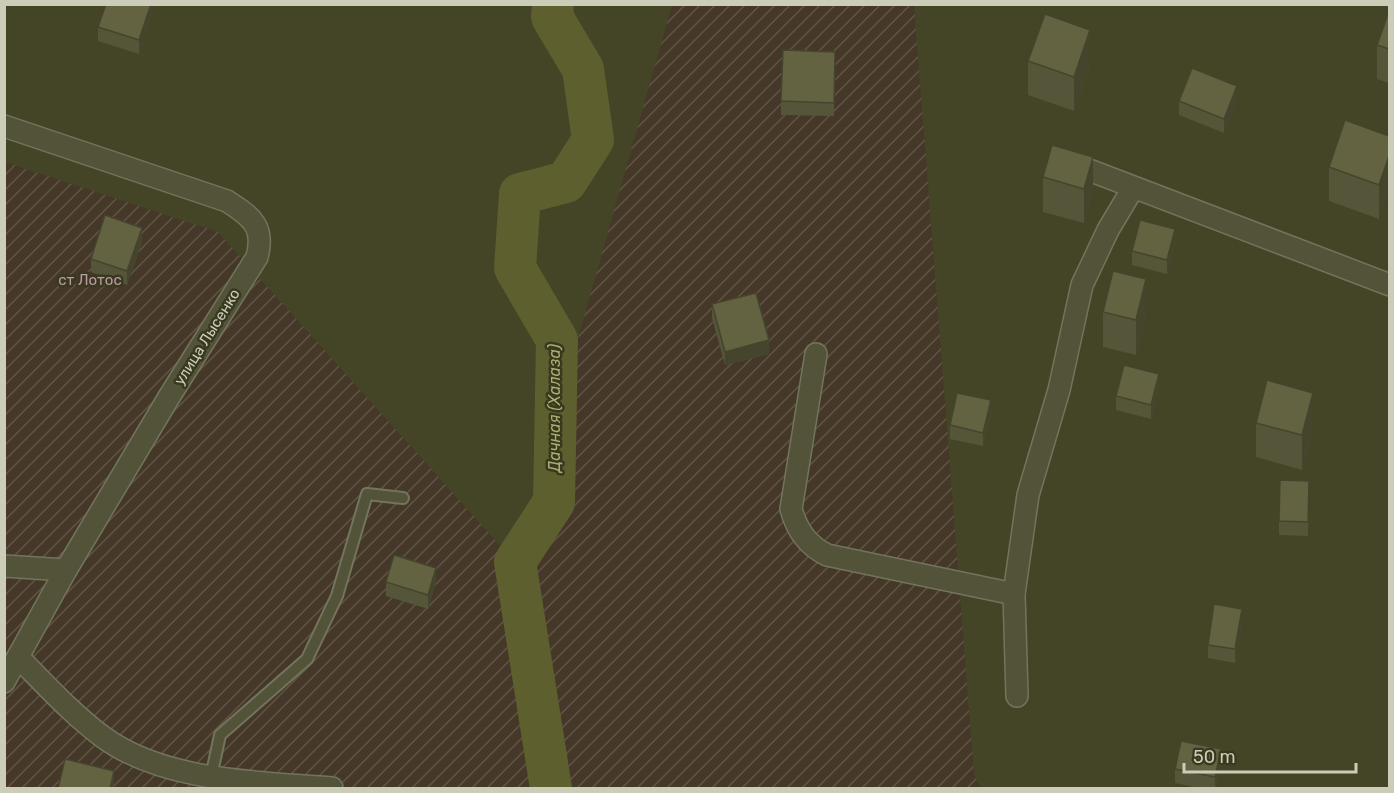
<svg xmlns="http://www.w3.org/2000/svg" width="1394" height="793" font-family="Rubik,sans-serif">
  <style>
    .garden { fill: url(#garden-furrows) }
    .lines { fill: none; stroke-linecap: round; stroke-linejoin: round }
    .river { stroke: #5e5f2f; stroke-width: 42 }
    .service-casing { stroke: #73745c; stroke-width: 14 }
    .minor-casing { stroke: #73745c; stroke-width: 24 }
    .service { stroke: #53533a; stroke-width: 10 }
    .minor { stroke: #53533a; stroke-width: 21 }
    .wall { fill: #555539 }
    .shaded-wall { fill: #45452e }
    .building { fill: #636342; stroke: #45452e; stroke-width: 1.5 }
    .labels { text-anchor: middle; stroke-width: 5; stroke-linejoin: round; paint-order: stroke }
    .park-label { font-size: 15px; fill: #bc9aa5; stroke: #38391f }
    .street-label { font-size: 15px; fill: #cccdb8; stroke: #38391f }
    .water-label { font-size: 16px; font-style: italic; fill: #acad70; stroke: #38391f }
  </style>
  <defs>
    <pattern id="garden-furrows" width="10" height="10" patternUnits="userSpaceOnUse" patternTransform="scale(1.5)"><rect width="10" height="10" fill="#453828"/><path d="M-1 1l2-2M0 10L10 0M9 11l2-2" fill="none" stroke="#5f5445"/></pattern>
  </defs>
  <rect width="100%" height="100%" fill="#444426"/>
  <!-- garden -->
  <path class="garden" d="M672 5H914L974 774 981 788H5V162L218 232 515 562Z"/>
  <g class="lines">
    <!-- river -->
    <path class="river" d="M551 788 515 562 554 502 557 340 515 268 520 194 566 182 593 140 583 69 552 17 553 4"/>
    <defs>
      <path id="service" d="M211 777 220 735 307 659 337 596 367 494 403 498"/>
      <g id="minor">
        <path d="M4 126 227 201C252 217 265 227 257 257L169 397 66 570 4 682"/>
        <path d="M1068 162 1390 285"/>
        <path d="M816 354 791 509C797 530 807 545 827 555L1014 594"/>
        <path d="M4 566 66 570"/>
        <path d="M19 658C46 685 72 714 103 737 164 782 259 782 332 788"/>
        <path d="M1017 696 1014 594 1028 495 1059 390 1082 285 1108 230 1133 188"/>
      </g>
    </defs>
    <!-- service casing -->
    <use href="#service" class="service-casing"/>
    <!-- minor casing -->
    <use href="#minor" class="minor-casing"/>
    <!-- service -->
    <use href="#service" class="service"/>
    <!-- minor -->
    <use href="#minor" class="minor"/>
  </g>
  <!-- wall -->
  <g class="wall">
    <path d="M155 4 139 54 98 41V27Z"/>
    <path d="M1389 15V83L1377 79V45Z"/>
    <path d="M835 52 834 116 781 115V101Z"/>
    <path d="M1028 61 1090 65 1074 111 1028 95Z"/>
    <path d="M1237 100 1224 133 1179 115V101Z"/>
    <path d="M1389 136 1379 219 1329 201V167Z"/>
    <path d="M1043 177 1093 191 1084 223 1043 212Z"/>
    <path d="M142 242 127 285 91 272V259Z"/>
    <path d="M1175 243 1167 274 1132 265V251Z"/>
    <path d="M712 304 769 354 725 365 712 318Z"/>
    <path d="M1103 312 1146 314 1136 355 1103 347Z"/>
    <path d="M1159 388 1151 419 1116 410V396Z"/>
    <path d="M991 414 983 446 950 439V425Z"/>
    <path d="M1256 423 1313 427 1302 470 1256 457Z"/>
    <path d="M1309 481 1308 536 1279 535V521Z"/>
    <path d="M386 582H436L428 609 386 596Z"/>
    <path d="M1242 623 1235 663 1208 658V645Z"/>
    <path d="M1221 763 1215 789H1203L1175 783V769Z"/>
  </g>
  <!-- shaded-wall -->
  <g class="shaded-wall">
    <path d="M151 4H155L139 54V40Z"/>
    <path d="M1090 30V65L1074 111V77Z"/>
    <path d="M1237 86V100L1224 133V119Z"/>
    <path d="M1389 156V190L1379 219V185Z"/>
    <path d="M1093 157V191L1084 223V189Z"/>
    <path d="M142 228V242L127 285V271Z"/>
    <path d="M1175 229V243L1167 274V260Z"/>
    <path d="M1146 279V314L1136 355V320Z"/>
    <path d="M769 340V354L725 365V352Z"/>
    <path d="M1159 374V388L1151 419V405Z"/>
    <path d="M1313 393V427L1302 470V435Z"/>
    <path d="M991 400V414L983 446V433Z"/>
    <path d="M436 568V582L428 609V595Z"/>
    <path d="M1242 609V623L1235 663V649Z"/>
    <path d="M1221 749V763L1215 789V777Z"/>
    <path d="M114 771V784L113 789H110Z"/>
  </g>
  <!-- building -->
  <g class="building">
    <path d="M106 4H151L139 40 98 27Z"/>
    <path d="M1045 14 1090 30 1074 77 1028 61Z"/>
    <path d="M1388 14 1389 15V49L1377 45Z"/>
    <path d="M783 50 835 52 834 103 781 101Z"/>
    <path d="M1192 68 1237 86 1224 119 1179 101Z"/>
    <path d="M1345 120 1389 136V156L1379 185 1329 167Z"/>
    <path d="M1052 145 1093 157 1084 189 1043 177Z"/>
    <path d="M105 215 142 228 127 271 91 259Z"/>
    <path d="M1140 220 1175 229 1167 260 1132 251Z"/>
    <path d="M1113 271 1146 279 1136 320 1103 312Z"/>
    <path d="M756 293 769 340 725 352 712 304Z"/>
    <path d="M1124 365 1159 374 1151 405 1116 396Z"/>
    <path d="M1267 380 1313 393 1302 435 1256 423Z"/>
    <path d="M957 393 991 400 983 433 950 425Z"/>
    <path d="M1280 480 1309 481 1308 522 1279 521Z"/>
    <path d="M394 555 436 568 428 595 386 582Z"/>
    <path d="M1214 604 1242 609 1235 649 1208 645Z"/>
    <path d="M1181 741 1221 749 1215 777 1175 769Z"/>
    <path d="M65 759 114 771 110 789H58Z"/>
  </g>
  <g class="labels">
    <!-- park labels -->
    <g class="park-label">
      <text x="90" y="285">ст Лотос</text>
    </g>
    <!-- street labels -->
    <g class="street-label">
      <text transform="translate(207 337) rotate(-58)" y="5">улица Лысенко</text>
    </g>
    <!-- water labels -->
    <g class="water-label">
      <text transform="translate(554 408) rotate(-90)" y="6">Дачная (Халаза)</text>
    </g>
  </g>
  <!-- border -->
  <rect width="1394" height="793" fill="none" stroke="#cccdb8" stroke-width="12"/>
  <!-- scale -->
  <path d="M1184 763v9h172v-9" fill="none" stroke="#cccdb8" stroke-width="3"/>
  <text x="1193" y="763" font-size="18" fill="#cccdb8" stroke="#38391f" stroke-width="4.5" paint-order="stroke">50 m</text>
</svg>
